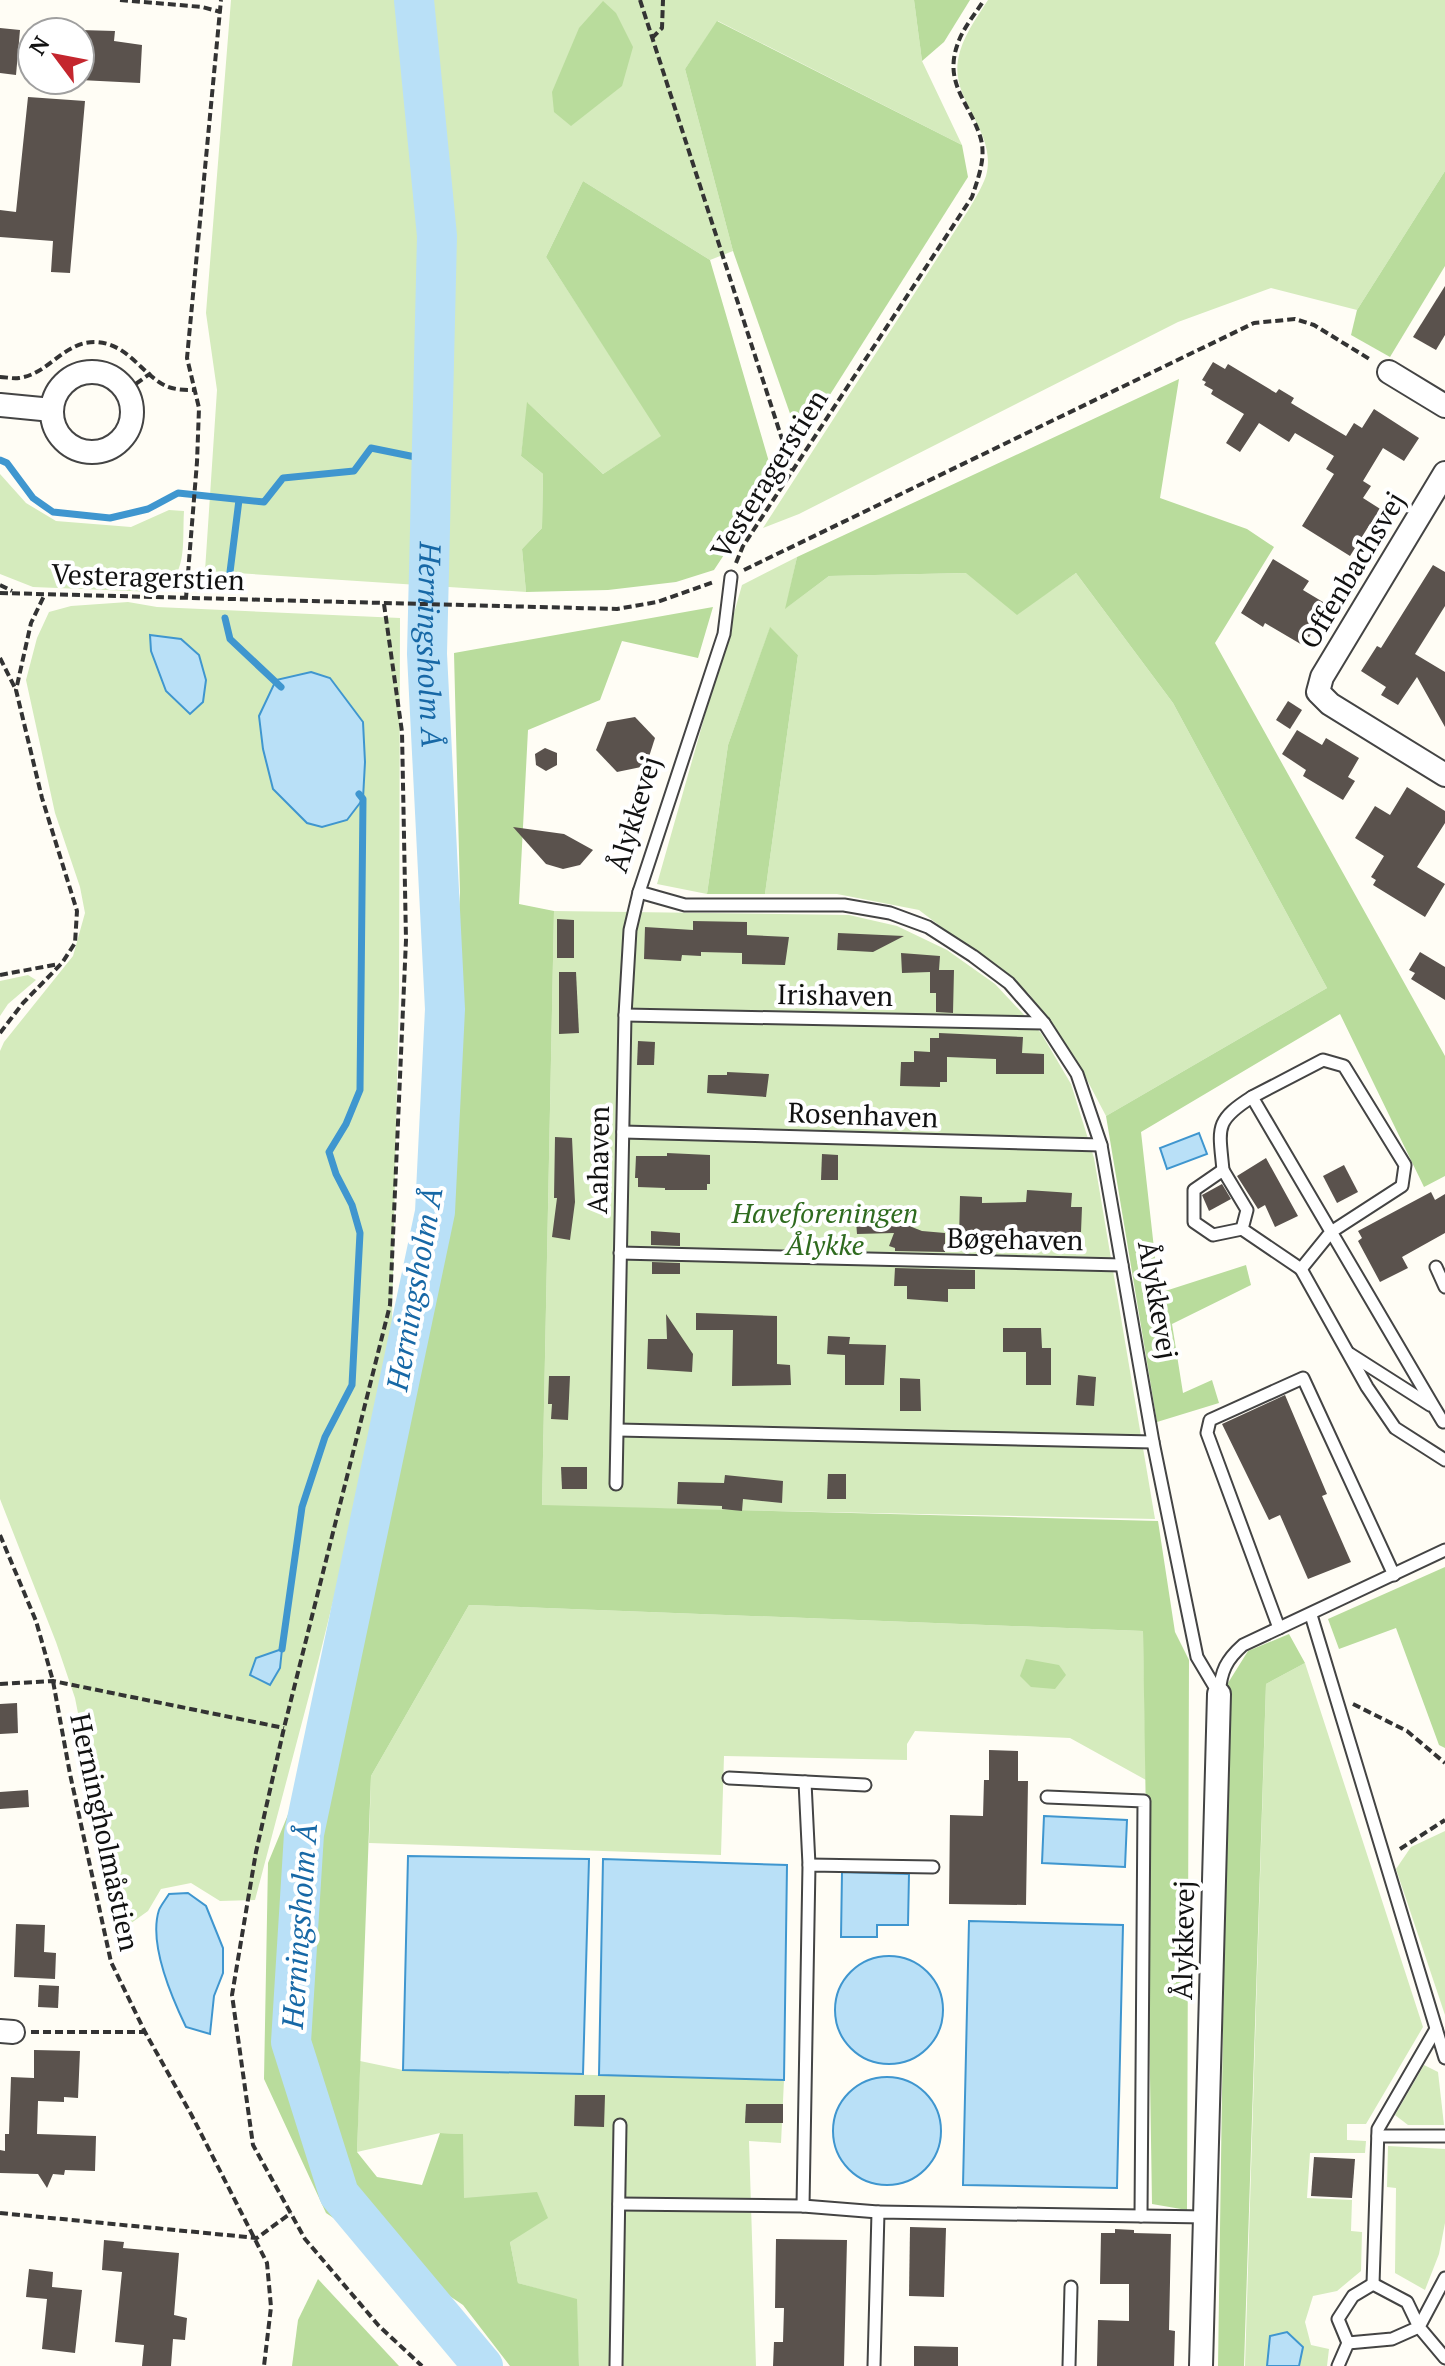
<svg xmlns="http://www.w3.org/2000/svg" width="1445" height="2366" font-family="'PT Serif',serif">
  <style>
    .green { fill: #d5ebbd; fill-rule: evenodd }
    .forest { fill: #b9dc9c }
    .water { fill: #b9e0f7; stroke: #3f96cf; stroke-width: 2 }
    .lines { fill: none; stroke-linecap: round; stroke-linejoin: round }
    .stream { stroke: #3f96cf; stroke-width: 7 }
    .river { stroke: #b9e0f7; stroke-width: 40 }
    .building { fill: #5a524d }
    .lane-casing { stroke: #444; stroke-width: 15 }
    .street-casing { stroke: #444; stroke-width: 26 }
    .path { stroke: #333; stroke-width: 4; stroke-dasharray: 8 4; stroke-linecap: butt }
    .lane { stroke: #fff; stroke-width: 11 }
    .street { stroke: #fff; stroke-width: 22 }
    .labels { text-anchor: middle; stroke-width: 8; stroke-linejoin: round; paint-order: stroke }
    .street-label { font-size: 28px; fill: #111; stroke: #fff }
    .park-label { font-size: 28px; font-style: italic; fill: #2f6b1f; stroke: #fff }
    .water-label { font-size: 30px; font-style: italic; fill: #1768a6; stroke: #fff }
  </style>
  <rect width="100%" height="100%" fill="#fffdf5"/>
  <!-- green -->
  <g class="green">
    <path d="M231 0H914L922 61 962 145 718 21 685 69 733 251 710 260 583 181 546 257 662 436 603 474 528 403 521 456 543 474 542 528 522 549 526 592 205 571 217 390 206 313Z"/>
    <path d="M988 0H1445V171L1357 310 1271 288 1178 322 799 514 763 528 969 209C975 199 982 187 986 176 998 132 951 102 958 60 962 37 976 19 988 0Z"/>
    <path d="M0 474 26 503 56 521 131 527 169 510 184 511C182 542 189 580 155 592L33 587 0 574Z"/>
    <path d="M797 557 786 608 829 576 967 573 1017 614 1076 573 1173 703 1327 988 1106 1116 1076 1059 1029 994 919 910 837 894H765L798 655 770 628 728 745 707 894 657 884 742 585Z"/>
    <path d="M128 602 157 607 400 618 399 992 391 1367 319 1658 255 1900 220 1901 191 1883 161 1889 148 1911 127 1926 118 1915 75 1698 56 1642 0 1499V1051L4 1042 73 956 85 913 80 887 55 813 26 680 37 638 49 612 71 606ZM150 635C186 638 198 645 206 680ZM330 679 362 721 365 762 363 799Z"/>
    <path d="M554 911 849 915 897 926 947 950 995 984 1041 1033 1071 1084 1094 1158 1155 1519 542 1506Z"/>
    <path d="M28 975 36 980 8 1004 0 1016V981Z"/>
    <path d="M469 1605 1143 1631 1146 1780 1070 1738 915 1731 907 1744V1760L724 1756 721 1855 369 1843 371 1776Z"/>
    <path d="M1305 1663 1423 2027 1366 2124H1347V2140L1366 2141 1365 2153H1310L1307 2198 1352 2200 1351 2231 1362 2232 1361 2271 1337 2291 1313 2296 1305 2322 1311 2345 1329 2349 1327 2366H1245L1266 1684Z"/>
    <path d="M1445 1831V2015L1396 1869 1411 1847Z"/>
    <path d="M360 2061 403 2070 784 2080 781 2143 749 2141 756 2366H579L576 2300 518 2283 510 2242 463 2198 462 2134 440 2133 357 2152Z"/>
    <path d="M1424 2065 1438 2072 1444 2125H1408L1395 2115Z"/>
    <path d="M1388 2146 1445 2149V2223L1439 2254 1425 2290 1395 2273 1396 2188 1387 2187Z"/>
  </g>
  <!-- forest -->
  <g class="forest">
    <path d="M914 0H970L944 42 922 61Z"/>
    <path d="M603 1 616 13 633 47 622 86 571 126 554 112 552 92 579 28Z"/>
    <path d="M717 21 962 145 968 177 800 442 733 251 685 69Z"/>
    <path d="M1445 171V266L1390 357 1351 335 1357 310Z"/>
    <path d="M583 181 710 260 774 479 714 570 676 582 608 590 526 592 522 549 542 528 543 474 521 456 527 402 603 474 661 436 546 257Z"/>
    <path d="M1179 379 1160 498 1247 529 1274 547 1215 643 1445 1056V1176L1424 1187 1340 1014 1141 1132 1159 1293 1246 1265 1251 1285 1172 1324 1183 1393 1212 1380 1219 1403 1157 1422 1106 1116 1327 988 1173 703 1076 573 1017 615 966 573 829 576 785 609 797 557Z"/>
    <path d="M713 607 698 658 622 641 600 700 528 730 519 904 554 911 542 1505 1158 1521 1175 1632 1189 1660 1187 2210 1152 2204 1143 1631 469 1605 371 1776 357 2152 377 2177 422 2185 440 2133 463 2134 464 2198 537 2192 548 2218 510 2242 518 2283 577 2299 579 2366H510L463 2305 326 2213 264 2079 268 1863 368 1621 430 1321 446 1133 460 893 454 653Z"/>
    <path d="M770 627 798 655 765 894H707L728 745Z"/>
    <path d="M1445 1567V1748L1439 1745 1396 1628 1339 1649 1328 1619Z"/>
    <path d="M1289 1634 1305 1663 1266 1684 1244 2366H1218L1228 1683 1248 1651Z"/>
    <path d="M1026 1659 1059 1665 1066 1675 1055 1689 1031 1687 1020 1676Z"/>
    <path d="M318 2279 399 2366H292L298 2320Z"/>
  </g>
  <!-- water -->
  <g class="water">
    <path d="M150 635 181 639 199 655 206 680 203 702 190 714 166 691 151 651Z"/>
    <path d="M311 672 330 678 363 722 365 762 363 799 347 820 322 827 307 823 273 789 263 749 259 716 276 680Z"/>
    <path d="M1199 1133 1207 1154 1167 1169 1160 1148Z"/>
    <path d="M282 1649 280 1668 270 1685 250 1675 256 1658Z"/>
    <path d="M1044 1816 1127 1820 1125 1867 1042 1863Z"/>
    <path d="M408 1856 589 1859 583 2074 403 2070Z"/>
    <path d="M603 1859 787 1865 784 2080 599 2075Z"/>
    <path d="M842 1872 909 1874 908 1925H877V1937H841Z"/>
    <path d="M188 1893 206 1906 223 1948V1973L214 1996 210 2034 186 2027C172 1998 148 1944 159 1910 161 1905 166 1899 169 1894Z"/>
    <path d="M969 1921 1123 1925 1117 2188 963 2185Z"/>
    <circle cx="889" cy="2010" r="54"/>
    <circle cx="887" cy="2131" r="54"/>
    <path d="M1287 2332 1303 2347 1299 2366H1267L1270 2336Z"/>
  </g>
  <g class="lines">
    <!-- stream -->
    <g class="stream">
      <path d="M0 460 7 463 33 498 53 512 110 518 148 509 178 493 264 502 283 478 354 471 371 448 430 460"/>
      <path d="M229 580 239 500"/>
      <path d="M225 618 230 639 281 687"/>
      <path d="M282 1649 302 1507 325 1437 352 1385 360 1233 352 1205 336 1174 329 1152 346 1124 360 1090 363 799 359 794"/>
    </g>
    <!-- river -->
    <path class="river" id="s1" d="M414 0 437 236 427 654 445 1009 435 1212 304 1834 291 2042 339 2194 483 2366"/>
  </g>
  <!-- building -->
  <g class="building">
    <path d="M0 28 20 30 16 75 0 73Z"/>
    <path d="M80 30 115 31 114 41 142 45 140 83 80 80Z"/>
    <path d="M28 97 85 101 70 273 51 272 53 241 0 237V210L16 212Z"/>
    <path d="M1445 286V335L1436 350 1413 337Z"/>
    <path d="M1213 362 1225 369 1228 364 1276 393 1279 389 1294 398 1291 403 1346 436 1354 423 1362 428 1374 409 1419 438 1404 461 1383 448 1363 481 1371 486 1363 498 1385 512 1376 527 1370 524 1350 556 1302 526 1334 474 1326 469 1334 456 1295 433 1289 442 1259 423 1240 452 1226 443 1244 414 1211 394 1213 390 1204 385 1206 382 1202 380Z"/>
    <path d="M1273 559 1309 581 1303 590 1328 605 1304 646 1265 623 1263 627 1241 613Z"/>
    <path d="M1433 565 1445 572V606L1415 654 1445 672V727L1417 677 1398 705 1381 695 1386 687 1361 671 1377 646 1381 648Z"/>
    <path d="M1288 701 1302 710 1290 729 1276 720Z"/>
    <path d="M635 717 655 738 646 766 617 772 596 750 607 722Z"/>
    <path d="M1297 730 1322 745 1326 738 1359 758 1348 777 1355 781 1343 800 1303 776 1306 770 1282 754Z"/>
    <path d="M545 748 557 753V765L546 771 536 765 535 754Z"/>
    <path d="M1407 787 1445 811V823L1417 867 1445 884 1425 917 1373 885 1376 880 1371 877 1384 856 1355 838 1375 806 1390 815Z"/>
    <path d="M513 827 564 834 593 850 580 865 563 869 546 864Z"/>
    <path d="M557 919 574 920V958H557Z"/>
    <path d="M693 921 747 922V935L789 937 785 965 742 964V953L701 952V956L682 955 681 961 644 959 645 927 693 930Z"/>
    <path d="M838 933 904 936 873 952 837 950Z"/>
    <path d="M1420 952 1445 967V1000L1411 979 1415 973 1409 970Z"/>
    <path d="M901 953 940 956 939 970H954L953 1013 936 1012V993H930V972L902 973Z"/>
    <path d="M559 972H576L579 1033 559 1034Z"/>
    <path d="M939 1033 1023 1037 1022 1053 1044 1054V1074H996V1059L947 1057V1082H940V1087L900 1086 901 1062H914V1051L930 1052V1038H939Z"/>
    <path d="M638 1041 655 1042 654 1065H637Z"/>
    <path d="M727 1072 769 1074 766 1097 707 1093 708 1075H727Z"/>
    <path d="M555 1137 572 1138 575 1202 570 1240 552 1237 557 1198H554Z"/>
    <path d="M667 1153 710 1155V1184H707V1190H665V1188L638 1187V1178H635L636 1156H667Z"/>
    <path d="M822 1154 838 1155V1180H821Z"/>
    <path d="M1266 1158 1298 1216 1275 1227 1265 1205 1258 1209 1237 1176Z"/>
    <path d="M1344 1165 1358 1192 1337 1203 1323 1176Z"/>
    <path d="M1222 1184 1231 1199 1209 1211 1202 1195Z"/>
    <path d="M1027 1190 1072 1193 1071 1207H1082L1081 1232H1075V1235L1044 1236V1239L959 1240 960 1196 982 1197V1203L1026 1202Z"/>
    <path d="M1431 1192 1435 1200 1445 1194V1233L1402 1257 1408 1268 1380 1282 1358 1241 1362 1238 1358 1231Z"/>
    <path d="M884 1207V1216L922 1231 945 1233V1252L895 1251V1248L889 1246 894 1233 857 1234 855 1208Z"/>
    <path d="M651 1231 680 1233V1246L651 1245Z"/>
    <path d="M652 1262 680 1263V1274H652Z"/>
    <path d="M895 1268 975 1270V1289H948V1302L907 1299V1286H894Z"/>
    <path d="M696 1313 777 1316V1364L790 1365 791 1385 732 1386 733 1330H696Z"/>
    <path d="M666 1314 693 1354 692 1372 647 1369 648 1339H667Z"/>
    <path d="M1003 1328H1041L1042 1348H1051V1385H1026V1352H1003Z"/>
    <path d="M828 1336 850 1337 849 1344 886 1345 884 1385H845V1355L827 1354Z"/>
    <path d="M1078 1375 1096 1377 1094 1406 1076 1405Z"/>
    <path d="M549 1376H570L568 1420 551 1419 552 1404H548Z"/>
    <path d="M900 1378 920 1379 921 1411H900Z"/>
    <path d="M1285 1395 1327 1494 1322 1496 1351 1562 1308 1579 1280 1515 1269 1520 1222 1424Z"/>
    <path d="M561 1467H587V1489H562Z"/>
    <path d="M828 1474H846V1499H827Z"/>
    <path d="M725 1475 783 1481 782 1503 743 1499 742 1511 722 1509V1506L677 1504 678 1482 724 1483Z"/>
    <path d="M17 1703 18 1733 0 1734V1704Z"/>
    <path d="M989 1750 1018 1751V1781H1028L1026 1905 949 1904 950 1815 983 1816 984 1780H989Z"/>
    <path d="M28 1790 29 1807 0 1809V1792Z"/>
    <path d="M16 1924 45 1925 44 1952 56 1953 55 1979 14 1977Z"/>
    <path d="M39 1985 59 1986 58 2008 38 2007Z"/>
    <path d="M34 2050 80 2051 78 2098 64 2097V2102L38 2101 37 2134 96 2136 95 2171 65 2170 64 2175 53 2174 47 2188 38 2174 0 2173V2150L5 2151V2134H9L11 2077 34 2078Z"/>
    <path d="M575 2095H605L604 2127 574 2126Z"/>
    <path d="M746 2104H783V2123H745Z"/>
    <path d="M1314 2157 1355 2159 1352 2198 1311 2196Z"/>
    <path d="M910 2227 946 2228 944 2297 909 2296Z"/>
    <path d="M1115 2229 1134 2230V2233L1171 2234 1169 2330 1175 2331 1174 2366H1097L1098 2320 1129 2321V2284H1100L1101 2233H1115Z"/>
    <path d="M776 2239 847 2240 844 2366H773L774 2342H783L784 2308H775Z"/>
    <path d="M104 2240 124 2242 123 2248 179 2253 174 2315 187 2318 185 2340 173 2339 171 2366H142L144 2345 115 2342 122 2272 102 2270Z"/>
    <path d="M29 2269 53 2272 52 2287 82 2290 75 2353 42 2349 47 2299 26 2297Z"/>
    <path d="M914 2346 958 2347V2366H914Z"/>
  </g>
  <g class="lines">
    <defs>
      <g id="lane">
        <path d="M731 577 724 634 639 892 685 905H844L890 913 928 927 973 956 1009 983 1044 1023 1077 1074 1101 1145 1153 1442 1197 1657 1219 1694"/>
        <path d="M625 1015 1044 1023"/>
        <path d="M623 1132 1101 1145"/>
        <path d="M1223 1170C1219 1128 1214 1121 1252 1097"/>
        <path d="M1242 1229 1247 1210 1223 1170 1194 1190V1222L1213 1235 1242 1229 1301 1269 1331 1232 1402 1186 1405 1165 1344 1066 1323 1060 1252 1097C1313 1200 1373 1304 1434 1407L1443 1422"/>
        <path d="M620 1253 1122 1265"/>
        <path d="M1436 1267 1445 1287"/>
        <path d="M1301 1269 1367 1387 1395 1428 1445 1460"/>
        <path d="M1350 1354 1430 1405"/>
        <path d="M618 1430 1153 1442"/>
        <path d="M616 1484 625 1015 630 930 639 892"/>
        <path d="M1311 1615 1445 2058"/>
        <path d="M1279 1628 1207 1433 1210 1420 1303 1378 1394 1575"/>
        <path d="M1219 1694C1221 1671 1226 1660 1243 1645L1445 1550"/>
        <path d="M729 1778 865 1785"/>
        <path d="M805 1782 809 1865"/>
        <path d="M1047 1797 1144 1801 1141 2216"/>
        <path d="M1378 2136H1445"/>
        <path d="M619 2204 803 2206 809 1865 933 1867"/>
        <path d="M803 2206 878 2212"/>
        <path d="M1445 2278 1419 2327 1445 2358"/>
        <path d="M1373 2284 1378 2129 1436 2029"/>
        <path d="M616 2366 620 2125"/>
        <path d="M874 2366 878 2212 1206 2217"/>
        <path d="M1069 2366 1071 2287"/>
        <path d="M1338 2366 1348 2343 1338 2319 1353 2296 1373 2284 1407 2302 1419 2327 1392 2339 1348 2343"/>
      </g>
      <g id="street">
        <path d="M1389 372 1445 406"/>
        <circle cx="92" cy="412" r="40"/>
        <path d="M0 405 52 410"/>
        <path d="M1445 473 1322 677 1318 692 1330 704 1445 775"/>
        <path d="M0 2031 13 2032"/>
        <path d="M1201 2366 1219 1694"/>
      </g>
    </defs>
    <!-- lane casing -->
    <use href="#lane" class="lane-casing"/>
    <!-- street casing -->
    <use href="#street" class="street-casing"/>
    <!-- path -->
    <g class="path">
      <path d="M120 0 202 7 221 12"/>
      <path d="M640 0 792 470"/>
      <path d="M652 38 662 28 663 0"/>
      <path d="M0 377C6 377 13 379 19 378 49 374 64 341 96 342 128 344 140 372 164 385 173 390 185 390 195 390"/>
      <path d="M126 391 151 373"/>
      <path d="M736 563 743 546 972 197C978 178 987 157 980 136 969 102 943 83 958 43 963 28 976 13 984 0"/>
      <path d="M744 570 1254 323 1295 319 1314 325 1371 360"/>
      <path d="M0 585 12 591"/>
      <path d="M0 593 617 609 657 602 714 582"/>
      <path d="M186 598 197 462 199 408 187 358 221 0"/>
      <path d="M384 604 402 732 406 940 390 1305 284 1728 256 1852 232 1995 253 2145 305 2239 379 2326 422 2366"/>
      <path d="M0 658 15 688"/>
      <path d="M0 975 59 964"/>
      <path d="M0 1033 23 1003 62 963 75 943 77 911 42 798 16 690 31 623 44 596"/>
      <path d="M0 1535 36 1621 53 1681 70 1774 111 1962 145 2032 191 2114 267 2263 271 2307 264 2366"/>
      <path d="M0 1684 53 1681 284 1728"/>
      <path d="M1353 1704 1407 1731 1445 1763"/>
      <path d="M1400 1849 1445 1820"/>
      <path d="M31 2032H145"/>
      <path d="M0 2213 257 2238 291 2213"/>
    </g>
    <!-- lane -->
    <use href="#lane" class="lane"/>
    <!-- street -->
    <use href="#street" class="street"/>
  </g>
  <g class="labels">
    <!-- street labels -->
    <g class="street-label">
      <text transform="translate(769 474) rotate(-58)" y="10">Vesteragerstien</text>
      <text transform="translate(1352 570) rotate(-59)" y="10">Offenbachsvej</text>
      <text transform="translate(148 577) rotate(2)" y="10">Vesteragerstien</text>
      <text transform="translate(634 814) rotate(-73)" y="10">Ålykkevej</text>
      <text transform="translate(835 995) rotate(1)" y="10">Irishaven</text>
      <text transform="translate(863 1115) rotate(2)" y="10">Rosenhaven</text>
      <text transform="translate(598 1160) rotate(-89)" y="10">Aahaven</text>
      <text transform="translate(1015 1239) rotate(1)" y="10">Bøgehaven</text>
      <text transform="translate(1158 1300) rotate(80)" y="10">Ålykkevej</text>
      <text transform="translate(105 1832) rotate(78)" y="10">Herningholmåstien</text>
      <text transform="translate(1183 1940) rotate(-89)" y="10">Ålykkevej</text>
    </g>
    <!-- park labels -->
    <g class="park-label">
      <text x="825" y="1223">Haveforeningen<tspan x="825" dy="32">Ålykke</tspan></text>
    </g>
    <!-- water labels -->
    <g class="water-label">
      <text dy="10" stroke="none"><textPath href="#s1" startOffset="646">Herningsholm Å</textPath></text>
      <text transform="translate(415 1289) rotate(-80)" y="10">Herningsholm Å</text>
      <text transform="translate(300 1926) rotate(-86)" y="10">Herningsholm Å</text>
    </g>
  </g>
  <!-- north arrow -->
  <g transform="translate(56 56) rotate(302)"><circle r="38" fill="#ffffff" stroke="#a0a0a0" stroke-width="2"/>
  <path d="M0-6L14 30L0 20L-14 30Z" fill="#c4262e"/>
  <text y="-12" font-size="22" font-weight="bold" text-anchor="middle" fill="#111111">N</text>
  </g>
</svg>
